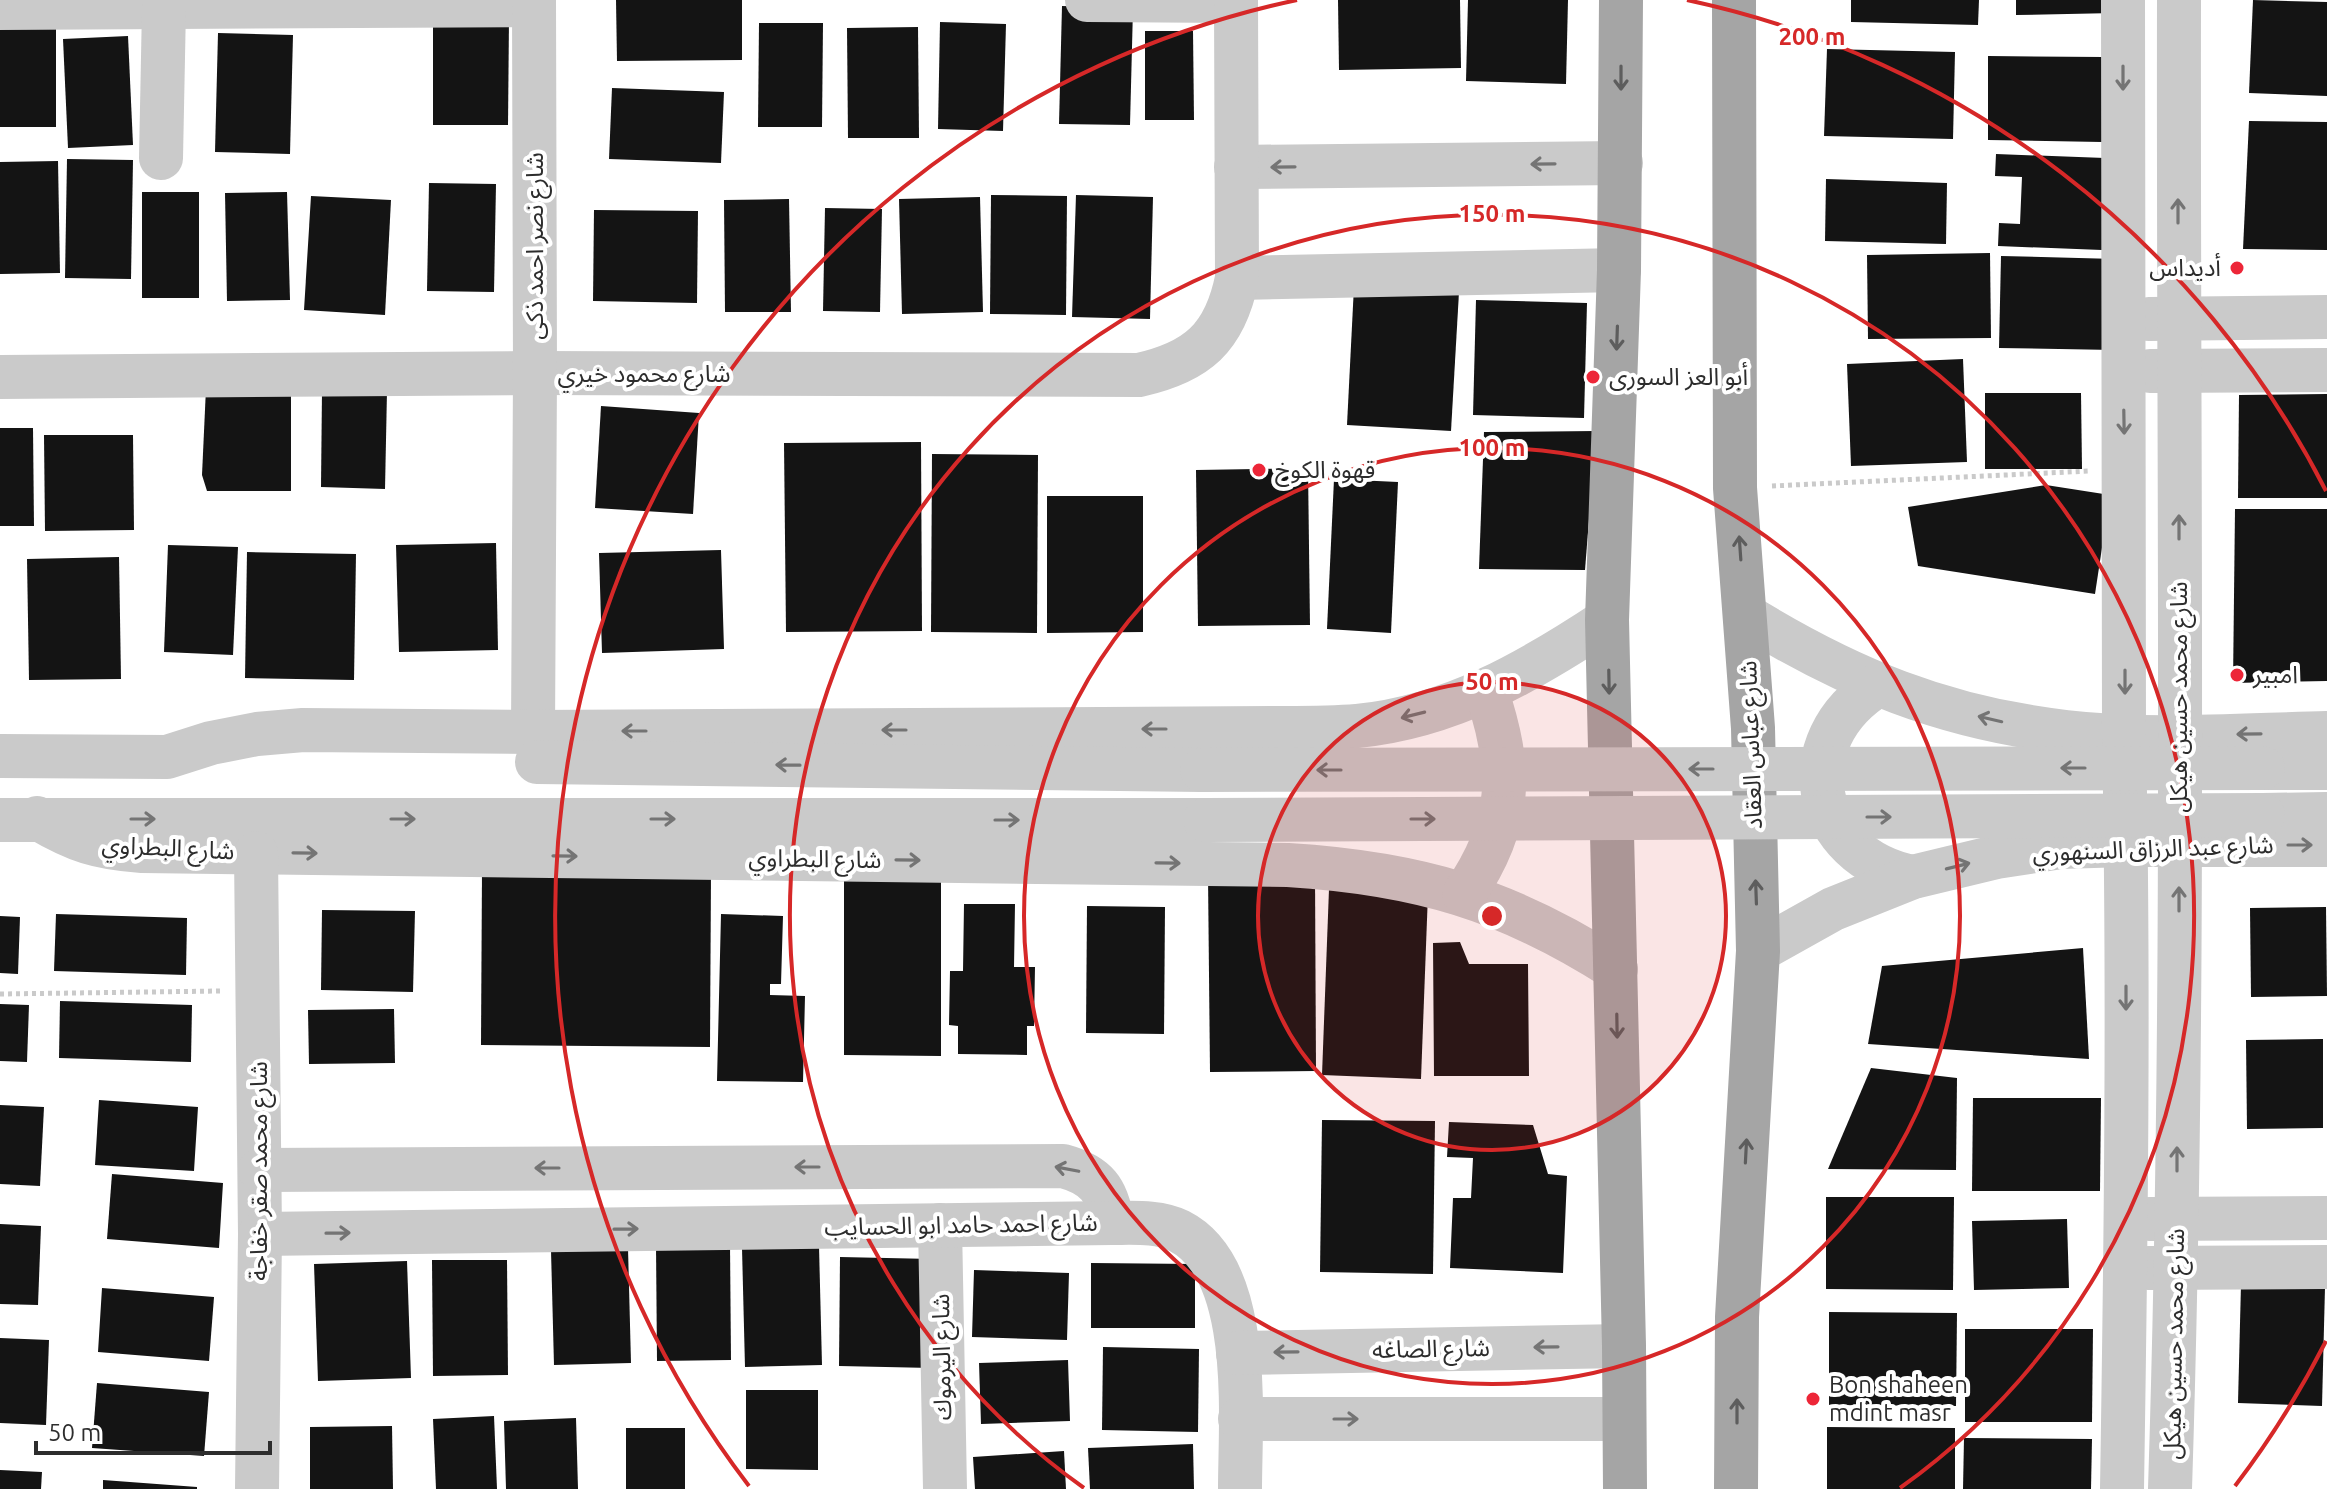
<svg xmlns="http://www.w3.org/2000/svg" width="2327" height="1489" font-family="Ubuntu,'Noto Sans Arabic',sans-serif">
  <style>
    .building { fill: #141414 }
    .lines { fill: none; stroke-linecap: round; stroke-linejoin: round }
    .path { stroke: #cacaca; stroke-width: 5; stroke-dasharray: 4 4; stroke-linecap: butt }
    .minor { stroke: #cacaca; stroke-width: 44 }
    .major { stroke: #a5a5a5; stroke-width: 44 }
    .minor-bridge { stroke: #cacaca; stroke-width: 44 }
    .oneway { stroke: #5d5d5d }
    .oneway2 { stroke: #747474 }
    .ring { fill: none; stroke: #d62828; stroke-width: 4 }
    .poi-dot { fill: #ed2638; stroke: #fff; stroke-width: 3 }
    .labels { text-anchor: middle; stroke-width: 8; stroke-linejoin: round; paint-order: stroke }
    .street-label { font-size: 24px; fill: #2d2d2d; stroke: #fff }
    .poi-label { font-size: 24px; fill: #2d2d2d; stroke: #fff; text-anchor: start }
    .centre { fill: #d62828; stroke: #fff; stroke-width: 4 }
    .ring-label { font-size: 24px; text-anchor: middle; font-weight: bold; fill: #d62828; stroke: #fff; stroke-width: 8; stroke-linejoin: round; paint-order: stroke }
  </style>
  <rect width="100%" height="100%" fill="#fff"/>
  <!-- building -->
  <g class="building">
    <path d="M616 0H742V60L617 61Z"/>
    <path d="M1338 0H1460L1461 68 1339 70Z"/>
    <path d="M1468 0H1568L1566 84 1466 81Z"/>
    <path d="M1851 0H1979L1978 25 1851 22Z"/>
    <path d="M2016 0H2115V13L2016 15Z"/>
    <path d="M2253 0 2327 2V96L2249 93Z"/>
    <path d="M1062 6 1133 8 1130 125 1059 124Z"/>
    <path d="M433 17H509L508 125H433Z"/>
    <rect x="0" y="19" width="56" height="108"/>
    <path d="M940 22 1006 24 1003 131 938 129Z"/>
    <path d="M759 23H823L822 127H758Z"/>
    <path d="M918 27 919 138H848L847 28Z"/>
    <path d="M1145 31H1193L1194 120H1145Z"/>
    <path d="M218 33 293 35 290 154 215 152Z"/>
    <path d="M128 36 133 145 68 148 63 39Z"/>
    <path d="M1827 49 1955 52 1953 139 1824 136Z"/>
    <path d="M1988 56 2103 57 2102 142 1988 140Z"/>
    <path d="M612 88 724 92 721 163 609 159Z"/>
    <path d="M2249 121 2327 122V250L2243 249Z"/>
    <path d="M1996 154 2105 158 2102 250 1998 246 1999 223 2020 224 2022 177 1995 176Z"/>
    <path d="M67 159 133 160 131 279 65 278Z"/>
    <path d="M58 161 60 273 0 274V162Z"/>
    <path d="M1826 179 1947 183 1946 244 1825 241Z"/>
    <path d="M429 183 496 184 494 292 427 291Z"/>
    <rect x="142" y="192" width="57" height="106"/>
    <path d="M287 192 290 300 227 301 225 193Z"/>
    <path d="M991 195 1067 196 1066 315 990 314Z"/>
    <path d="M1076 195 1153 197 1150 319 1072 317Z"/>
    <path d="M311 196 391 200 385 315 304 310Z"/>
    <path d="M980 197 983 312 902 314 899 199Z"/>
    <path d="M789 199 791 312H725L724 200Z"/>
    <path d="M825 208 882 209 880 312 823 311Z"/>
    <path d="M594 210 698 211 697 303 593 301Z"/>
    <path d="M1990 253 1991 338 1868 339 1867 255Z"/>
    <path d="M2001 256 2116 259 2114 350 1999 348Z"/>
    <path d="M1354 286 1459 292 1451 431 1347 425Z"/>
    <path d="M1476 300 1587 303 1584 418 1473 415Z"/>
    <path d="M1963 359 1967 462 1851 466 1847 364Z"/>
    <path d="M206 388 291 389V491H207L202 475Z"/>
    <path d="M322 390 387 391 385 489 321 487Z"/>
    <path d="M1985 393H2081L2082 469H1985Z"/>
    <path d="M2327 394V498H2238L2239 395Z"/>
    <path d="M601 406 699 413 693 514 595 508Z"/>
    <path d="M0 428H33L34 526H0Z"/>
    <path d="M1596 431 1585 570 1479 569 1484 432Z"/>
    <path d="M44 435H133L134 530 45 531Z"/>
    <path d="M921 442 922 631 786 632 784 443Z"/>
    <path d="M932 454 1038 455 1037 633 931 632Z"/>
    <path d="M1308 468 1310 625 1198 626 1196 470Z"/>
    <path d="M1334 479 1398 482 1391 633 1327 629Z"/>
    <path d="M2046 485 2110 495 2095 594 1918 566 1908 507Z"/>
    <path d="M1047 496H1143V632L1047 633Z"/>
    <path d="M2235 509H2327V681L2233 683Z"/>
    <path d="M496 543 498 650 399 652 396 545Z"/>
    <path d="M168 545 238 547 233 655 164 652Z"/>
    <path d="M721 550 724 649 602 653 599 553Z"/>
    <path d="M247 552 356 554 354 680 245 678Z"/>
    <path d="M119 557 121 679 29 680 27 559Z"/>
    <path d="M482 871 711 873 710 1047 481 1045Z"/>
    <path d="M1208 875H1315L1316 1071 1210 1072Z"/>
    <path d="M844 878H941V1056L844 1055Z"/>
    <path d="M1329 889 1428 893 1421 1079 1322 1075Z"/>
    <path d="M964 904H1015L1014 967H1035L1034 1026H1027V1055L958 1054V1026L949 1025 950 971H963Z"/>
    <path d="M1087 906 1165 907 1164 1034 1086 1033Z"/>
    <path d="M2326 907 2327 996 2251 997 2250 908Z"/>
    <path d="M322 910 415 911 413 992 321 990Z"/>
    <path d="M56 914 187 918 186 975 54 971Z"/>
    <path d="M721 914 783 916 781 984H770V995L805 996 803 1082 717 1081Z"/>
    <path d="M0 916 20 917 18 974 0 973Z"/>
    <path d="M1460 942 1469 964H1528L1529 1076H1434L1433 943Z"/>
    <path d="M2083 948 2089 1059 1868 1044 1882 966Z"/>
    <path d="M60 1001 192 1005 191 1062 59 1058Z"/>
    <path d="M0 1004 29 1005 27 1062 0 1061Z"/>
    <path d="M394 1009 395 1063 309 1064 308 1010Z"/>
    <path d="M2323 1039V1128L2247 1129 2246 1040Z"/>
    <path d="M1871 1068 1957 1078 1956 1170 1828 1169Z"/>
    <path d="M1973 1098H2101L2100 1191H1972Z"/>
    <path d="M99 1100 198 1107 194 1171 95 1165Z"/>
    <path d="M0 1105 44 1107 40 1186 0 1184Z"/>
    <path d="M1322 1120 1435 1121 1433 1274 1320 1272Z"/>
    <path d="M1449 1122 1533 1125 1548 1174 1567 1176 1563 1273 1450 1268 1453 1198H1471L1473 1158 1447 1157Z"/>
    <path d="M112 1174 223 1183 219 1248 107 1239Z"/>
    <path d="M1826 1197H1954L1953 1290 1826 1289Z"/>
    <path d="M2067 1219 2069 1288 1974 1290 1972 1221Z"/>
    <path d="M0 1224 41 1226 38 1305 0 1304Z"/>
    <path d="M656 1244H730L731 1360 657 1361Z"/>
    <path d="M819 1246 822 1365 745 1367 742 1248Z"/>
    <path d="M628 1248 631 1363 554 1365 551 1250Z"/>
    <path d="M840 1257 933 1259 932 1368 839 1366Z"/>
    <path d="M432 1260H507L508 1375 433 1376Z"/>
    <path d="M407 1261 411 1378 318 1381 314 1264Z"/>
    <path d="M1091 1263 1195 1264V1328H1091Z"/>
    <path d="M974 1270 1069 1273 1067 1340 972 1337Z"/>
    <path d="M2241 1284 2325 1287 2322 1406 2238 1403Z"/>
    <path d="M102 1288 214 1297 209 1361 98 1352Z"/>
    <path d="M1829 1312 1957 1313 1956 1406 1829 1405Z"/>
    <path d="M1965 1329H2093L2092 1422H1965Z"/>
    <path d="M0 1338 49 1340 46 1425 0 1423Z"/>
    <path d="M1103 1347 1199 1349 1198 1432 1102 1430Z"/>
    <path d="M1068 1360 1070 1421 981 1424 979 1363Z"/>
    <path d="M97 1383 209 1392 204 1456 92 1448Z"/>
    <path d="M746 1390H818V1470L746 1469Z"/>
    <path d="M494 1416 497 1489H436L433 1419Z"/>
    <path d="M576 1418 578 1489H506L504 1421Z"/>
    <path d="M392 1426 393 1489H310V1427Z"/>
    <path d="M1827 1427 1955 1428V1489H1827Z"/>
    <rect x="626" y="1428" width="59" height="61"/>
    <path d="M1964 1438 2092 1439 2091 1489H1963Z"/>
    <path d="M1193 1444 1194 1489H1090L1088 1448Z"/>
    <path d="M1064 1451 1066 1489H975L973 1457Z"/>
    <path d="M0 1470 42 1472 41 1489H0Z"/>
    <path d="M103 1480 197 1487V1489H103Z"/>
  </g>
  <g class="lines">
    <!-- path -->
    <g class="path">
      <path d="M1772 486 2090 471"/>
      <path d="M0 994 221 991"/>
    </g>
    <!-- minor -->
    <g class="minor">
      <path d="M1087 0 1236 1"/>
      <path d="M0 8 534 5"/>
      <path d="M161 158 164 7"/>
      <path d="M1236 167 1621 163"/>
      <path d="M1237 278 1619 270"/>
      <path d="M2149 319 2327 317"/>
      <path d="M2150 371 2327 370"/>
      <path d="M0 377 535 373 1139 375C1197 362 1225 338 1237 278L1236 0"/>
      <path d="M1745 615C1849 679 1944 718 2066 732 2151 742 2242 735 2327 733"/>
      <path d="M1878 685C1788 740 1810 857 1913 877"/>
      <path d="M533 732 535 373 534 0"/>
      <path d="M0 756 167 757 211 743 257 734 303 730 533 732 1284 728C1308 728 1333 728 1357 726 1451 717 1530 671 1607 620"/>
      <path d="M537 762 1202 770"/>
      <path d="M2263 768H2327"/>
      <path d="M2263 815 2327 814"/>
      <path d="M37 818C76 841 98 848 142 851L1288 865C1417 873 1507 899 1616 969"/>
      <path d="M0 820H1205"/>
      <path d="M256 853 260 1234 257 1489"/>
      <path d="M1464 894C1513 823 1513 770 1486 690"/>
      <path d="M1758 951 1833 909 1913 877 1996 857 2061 847 2126 845H2327"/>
      <path d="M260 1170 1063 1166C1096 1175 1108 1190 1112 1223"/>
      <path d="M2149 1219 2327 1218"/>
      <path d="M940 1225 945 1489"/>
      <path d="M260 1234 1112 1223C1133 1223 1159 1221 1179 1231 1254 1269 1240 1418 1240 1489"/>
      <path d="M2148 1268 2327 1267"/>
      <path d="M1238 1353 1624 1346"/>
      <path d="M1240 1419H1624"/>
      <path d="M2122 1489C2126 1238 2129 987 2124 736L2123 0"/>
      <path d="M2170 1489C2186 993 2178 496 2179 0"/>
    </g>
    <!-- major -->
    <g class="major">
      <path d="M1621 0 1619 270 1607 620 1624 1346 1625 1489"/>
      <path d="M1734 0 1735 488 1753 728 1758 951 1737 1317 1736 1489"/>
    </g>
    <!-- minor-bridge -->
    <g class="minor-bridge">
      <path d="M1202 770 2263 768"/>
      <path d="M1205 820 2263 815"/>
    </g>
  </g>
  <!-- one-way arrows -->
  <defs><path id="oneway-shaft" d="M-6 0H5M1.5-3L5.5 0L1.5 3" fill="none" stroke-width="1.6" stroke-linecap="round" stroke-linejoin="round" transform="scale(2)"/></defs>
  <g class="oneway">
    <use href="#oneway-shaft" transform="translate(1621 78) rotate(90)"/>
    <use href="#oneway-shaft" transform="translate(1617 338) rotate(92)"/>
    <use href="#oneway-shaft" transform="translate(1740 548) rotate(-94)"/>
    <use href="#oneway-shaft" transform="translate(1609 682) rotate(89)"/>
    <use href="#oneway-shaft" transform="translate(1756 892) rotate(-92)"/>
    <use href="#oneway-shaft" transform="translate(1617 1026) rotate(89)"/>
    <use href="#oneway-shaft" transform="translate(1746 1151) rotate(-87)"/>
    <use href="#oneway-shaft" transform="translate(1737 1411) rotate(-90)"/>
  </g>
  <g class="oneway2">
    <use href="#oneway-shaft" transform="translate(2123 78) rotate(90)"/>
    <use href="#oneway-shaft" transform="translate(1543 164) rotate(179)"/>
    <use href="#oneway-shaft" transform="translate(1283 167) rotate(179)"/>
    <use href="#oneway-shaft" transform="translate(2178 211) rotate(-90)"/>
    <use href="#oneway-shaft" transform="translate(2124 422) rotate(89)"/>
    <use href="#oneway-shaft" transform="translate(2179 527) rotate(-90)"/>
    <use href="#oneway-shaft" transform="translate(2125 682) rotate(90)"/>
    <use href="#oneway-shaft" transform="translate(1413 715) rotate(166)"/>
    <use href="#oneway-shaft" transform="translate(1990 719) rotate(-167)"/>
    <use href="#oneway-shaft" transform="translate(1154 729) rotate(180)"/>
    <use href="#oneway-shaft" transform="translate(894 730) rotate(180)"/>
    <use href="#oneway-shaft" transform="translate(634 731) rotate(180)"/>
    <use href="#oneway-shaft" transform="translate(2249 734) rotate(179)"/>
    <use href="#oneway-shaft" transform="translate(788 765) rotate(-179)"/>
    <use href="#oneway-shaft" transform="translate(2073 768) rotate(180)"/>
    <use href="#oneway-shaft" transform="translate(1701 769) rotate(180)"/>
    <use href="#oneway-shaft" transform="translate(1329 770) rotate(180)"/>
    <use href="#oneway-shaft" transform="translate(1879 817)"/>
    <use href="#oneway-shaft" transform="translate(143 819)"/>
    <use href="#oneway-shaft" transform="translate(403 819)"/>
    <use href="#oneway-shaft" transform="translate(663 819)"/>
    <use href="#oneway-shaft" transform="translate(1423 819)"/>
    <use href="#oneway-shaft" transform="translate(1007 820)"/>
    <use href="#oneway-shaft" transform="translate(2300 845)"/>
    <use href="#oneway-shaft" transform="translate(305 853) rotate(1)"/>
    <use href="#oneway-shaft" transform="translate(565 856) rotate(1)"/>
    <use href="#oneway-shaft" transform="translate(908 860) rotate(1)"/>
    <use href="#oneway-shaft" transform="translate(1168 863) rotate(1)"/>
    <use href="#oneway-shaft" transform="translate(1958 866) rotate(-14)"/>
    <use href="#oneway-shaft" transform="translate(2179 899) rotate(-90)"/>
    <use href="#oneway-shaft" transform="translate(2126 998) rotate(90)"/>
    <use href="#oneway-shaft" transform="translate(2177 1159) rotate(-90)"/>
    <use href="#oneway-shaft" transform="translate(807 1167) rotate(180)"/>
    <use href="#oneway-shaft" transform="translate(547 1168) rotate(180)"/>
    <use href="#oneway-shaft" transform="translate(1067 1169) rotate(-169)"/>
    <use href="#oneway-shaft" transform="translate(626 1229) rotate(-1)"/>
    <use href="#oneway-shaft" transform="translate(338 1233) rotate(-1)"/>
    <use href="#oneway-shaft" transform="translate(1546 1347) rotate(179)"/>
    <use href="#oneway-shaft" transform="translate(1286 1352) rotate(179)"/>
    <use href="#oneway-shaft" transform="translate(1346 1419)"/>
  </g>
  <!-- distance rings -->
  <circle cx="1492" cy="916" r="234" fill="#d62828" fill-opacity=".12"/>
  <g class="ring">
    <circle cx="1492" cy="916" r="234"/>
    <circle cx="1492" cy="916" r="468"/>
    <path d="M1084 1488A702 702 0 1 1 1900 1488"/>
    <path d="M2326 1341A936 936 0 0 1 2235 1486M749 1486A936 936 0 0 1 1297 0M1687 0A936 936 0 0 1 2326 491"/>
  </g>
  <!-- markers -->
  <g class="poi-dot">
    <circle cx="2237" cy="268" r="8"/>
    <circle cx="1593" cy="377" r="8"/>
    <circle cx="1259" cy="470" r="8"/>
    <circle cx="2237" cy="675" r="8"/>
    <circle cx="1813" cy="1399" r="8"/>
  </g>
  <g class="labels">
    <!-- street labels -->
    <g class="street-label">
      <text transform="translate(535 246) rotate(-90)" y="8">شارع نصر احمد ذكى</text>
      <text x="644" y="382">شارع محمود خيري</text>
      <text transform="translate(2179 697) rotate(-90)" y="8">شارع محمد حسين هيكل</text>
      <text transform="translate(1751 745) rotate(-92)" y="8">شارع عباس العقاد</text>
      <text transform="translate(168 848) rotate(3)" y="8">شارع البطراوي</text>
      <text transform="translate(2153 849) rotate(-2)" y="8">شارع عبد الرزاق السنهوري</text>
      <text transform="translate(815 859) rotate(1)" y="8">شارع البطراوي</text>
      <text transform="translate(259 1171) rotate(-90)" y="8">شارع محمد صقر خفاجة</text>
      <text transform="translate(961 1225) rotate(-1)" y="8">شارع احمد حامد ابو الحسايب</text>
      <text transform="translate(2174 1344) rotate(-89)" y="8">شارع محمد حسين هيكل</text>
      <text transform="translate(1431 1349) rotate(-1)" y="8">شارع الصاغه</text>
      <text transform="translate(942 1357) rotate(-91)" y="8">شارع اليرموك</text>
    </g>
    <!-- poi labels -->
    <g class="poi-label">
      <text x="2221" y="276" text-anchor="end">أديداس</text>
      <text x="1609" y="385">أبو العز السورى</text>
      <text x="1275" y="478">قهوة الكوخ</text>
      <text x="2253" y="683">امبير</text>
      <text x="1829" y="1393">Bon shaheen<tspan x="1829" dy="28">mdint masr</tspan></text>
    </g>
  </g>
  <circle cx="1492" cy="916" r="12" class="centre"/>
  <g class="ring-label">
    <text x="1812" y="45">200 m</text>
    <text x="1492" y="222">150 m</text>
    <text x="1492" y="456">100 m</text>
    <text x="1492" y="690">50 m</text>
  </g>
  <!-- scale -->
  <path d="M36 1441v12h234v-12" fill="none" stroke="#2d2d2d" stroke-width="4"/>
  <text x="48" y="1441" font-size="24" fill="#2d2d2d" stroke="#ffffff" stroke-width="6" paint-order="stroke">50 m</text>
</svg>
